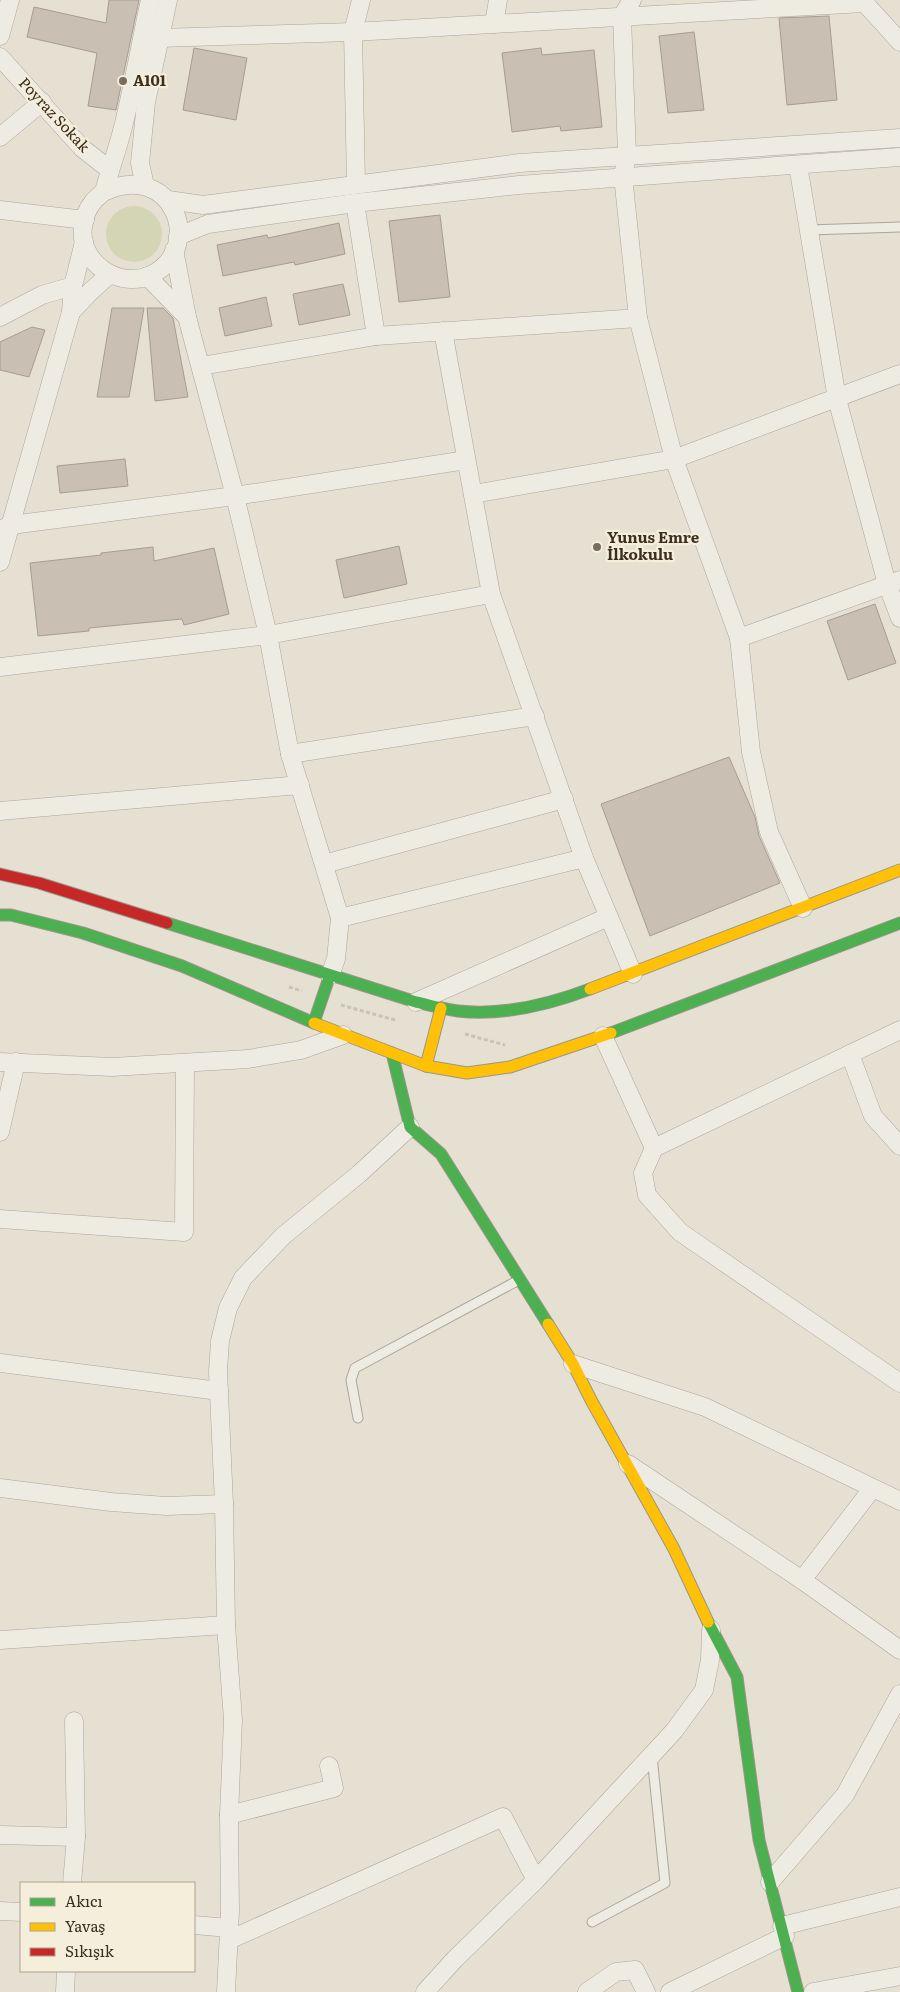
<svg xmlns="http://www.w3.org/2000/svg" width="900" height="1992" font-family="Literata,serif">
  <style>
    .green { fill: #d4d5b5 }
    .building { fill: #cabfb3; stroke: #a79c91 }
    .lines { fill: none; stroke-linecap: round; stroke-linejoin: round }
    .lane-casing { stroke: #aca59a; stroke-width: 11 }
    .street-casing { stroke: #aca59a; stroke-width: 19 }
    .fast-casing { stroke: #9b958a; stroke-width: 13 }
    .slow-casing { stroke: #9b958a; stroke-width: 13 }
    .jam-casing { stroke: #9b958a; stroke-width: 13 }
    .path { stroke: #c7c2ba; stroke-width: 3; stroke-dasharray: 4 2.5; stroke-linecap: butt }
    .lane { stroke: #eeebe3; stroke-width: 9 }
    .street { stroke: #eeebe3; stroke-width: 18 }
    .fast { stroke: #4caf50; stroke-width: 11 }
    .slow { stroke: #ffc107; stroke-width: 11 }
    .jam { stroke: #c62828; stroke-width: 11 }
    .poi-dot { fill: #776d60; stroke: #f5eeda; stroke-width: 2 }
    .labels { text-anchor: middle; stroke-width: 4.5; stroke-linejoin: round; paint-order: stroke }
    .poi-label { font-size: 15px; font-weight: bold; fill: #3b2f22; stroke: #f5eeda; text-anchor: start }
    .street-label { font-size: 15px; fill: #3b2f22; stroke: #f5eeda }
  </style>
  <rect width="100%" height="100%" fill="#e6e0d2"/>
  <!-- green -->
  <circle class="green" cx="134" cy="234" r="28"/>
  <!-- building -->
  <g class="building">
    <path d="M109 0H139L116 110 88 106 97 53 27 37 34 7 106 23Z"/>
    <path d="M829 16 837 100 787 105 779 18Z"/>
    <path d="M694 32 704 110 668 113 659 36Z"/>
    <path d="M194 48 247 58 236 120 183 110Z"/>
    <path d="M541 48 542 55 594 50 602 127 561 131 560 126 512 132 502 53Z"/>
    <path d="M440 215 450 297 399 302 389 221Z"/>
    <path d="M339 223 345 254 295 265 294 262 223 276 217 245 267 235 268 238Z"/>
    <path d="M343 284 350 315 299 325 293 294Z"/>
    <path d="M266 297 272 326 225 336 219 308Z"/>
    <path d="M112 308H144L129 397H97Z"/>
    <path d="M147 308H163L173 318 188 397 155 401Z"/>
    <path d="M32 327 45 330 29 377 0 370V342Z"/>
    <path d="M125 459 128 486 60 493 57 466Z"/>
    <path d="M399 546 407 584 344 598 336 560Z"/>
    <path d="M153 547 154 561 214 548 229 614 184 625 182 619 89 628V631L38 636 30 563 101 555V553Z"/>
    <path d="M875 604 896 663 848 680 827 621Z"/>
    <path d="M729 757 755 817 759 836 780 883 650 936 601 804Z"/>
  </g>
  <g class="lines">
    <defs>
      <g id="lane">
        <path d="M808 230 900 227"/>
        <path d="M358 1418 351 1380 355 1368 517 1281"/>
        <path d="M592 1922 665 1883 652 1756"/>
      </g>
      <g id="street">
        <path d="M632 0 622 16 627 155 623 176 638 318 674 459 739 638 751 752 769 832 803 908"/>
        <path d="M862 0 900 42"/>
        <path d="M494 24 498 0"/>
        <path d="M0 36 10 0"/>
        <path d="M159 38 353 32 864 3"/>
        <path d="M0 57 82 148 110 170"/>
        <path d="M0 137 42 102"/>
        <path d="M798 165 837 399 887 584 900 618"/>
        <path d="M356 184 353 32 361 0"/>
        <path d="M145 186 140 163 146 102 168 0"/>
        <path d="M104 192C171 160 206 245 153 274 121 291 78 263 83 227 84 218 87 209 93 202 96 197 103 195 105 188 111 166 119 145 124 123 134 82 141 41 150 0"/>
        <path d="M168 200 203 205 520 163 900 138"/>
        <path d="M355 203 376 336"/>
        <path d="M0 210 85 220"/>
        <path d="M178 236 208 224 355 203 519 185 900 157"/>
        <path d="M174 250 187 317 235 496 268 635 290 754 340 918 336 959 330 975"/>
        <path d="M147 276 187 317"/>
        <path d="M71 312 91 291 110 274"/>
        <path d="M0 317 42 295 73 286"/>
        <path d="M443 331 491 594 584 858 633 974"/>
        <path d="M201 366 376 336 638 318"/>
        <path d="M473 494 674 459 900 374"/>
        <path d="M0 530 11 525 235 496 466 460"/>
        <path d="M0 562 71 312 73 286 84 242"/>
        <path d="M739 638 900 580"/>
        <path d="M0 667 268 635 491 594"/>
        <path d="M290 754 535 716"/>
        <path d="M0 811 300 785"/>
        <path d="M324 864 564 799"/>
        <path d="M340 918 584 858"/>
        <path d="M416 1002 608 917"/>
        <path d="M900 1030 654 1148 643 1173 647 1195 680 1232 900 1383"/>
        <path d="M603 1036 654 1148"/>
        <path d="M850 1054 873 1116 900 1146"/>
        <path d="M0 1062 112 1067 248 1059 301 1050 343 1035"/>
        <path d="M0 1132 16 1062"/>
        <path d="M0 1219 184 1232 185 1063"/>
        <path d="M0 1363 219 1391"/>
        <path d="M573 1364 705 1407 900 1501"/>
        <path d="M628 1464 802 1580 900 1650"/>
        <path d="M0 1488 111 1502 166 1506 224 1504"/>
        <path d="M802 1580 872 1489"/>
        <path d="M0 1640 226 1625"/>
        <path d="M229 1815 334 1788 329 1766"/>
        <path d="M0 1835 76 1837"/>
        <path d="M770 1882 845 1795 900 1694"/>
        <path d="M72 1883 76 1837 74 1721"/>
        <path d="M0 1911 21 1912"/>
        <path d="M194 1925 229 1928"/>
        <path d="M782 1926 900 1897"/>
        <path d="M229 1940 503 1817 536 1880"/>
        <path d="M65 1992 66 1971"/>
        <path d="M226 1992 230 1911 229 1815 233 1720 226 1625 224 1504 218 1371 220 1341 228 1308 243 1278 283 1236 359 1174 410 1127"/>
        <path d="M425 1992 455 1959 536 1880 674 1731 704 1690 710 1660 711 1630"/>
        <path d="M587 1992 616 1972 635 1970 646 1992"/>
        <path d="M670 1992 785 1936"/>
        <path d="M813 1992 900 1976"/>
      </g>
      <g id="fast">
        <path d="M0 915H11L83 933 182 966 314 1023"/>
        <path d="M167 923 416 1002C430 1005 443 1009 458 1011 503 1016 548 1005 590 989"/>
        <path d="M314 1022 330 975"/>
        <path d="M611 1033 900 923"/>
        <path d="M392 1053 410 1127 441 1154 548 1324"/>
        <path d="M708 1622 737 1677 759 1840 798 1992"/>
      </g>
      <g id="slow">
        <path d="M590 989 900 870"/>
        <path d="M314 1023 426 1066 467 1073 510 1067 611 1033"/>
        <path d="M426 1066 441 1008"/>
        <path d="M548 1324 573 1364 591 1400 674 1549 708 1622"/>
      </g>
      <path id="jam" d="M0 874 39 883 167 923"/>
    </defs>
    <!-- lane casing -->
    <use href="#lane" class="lane-casing"/>
    <!-- street casing -->
    <use href="#street" class="street-casing"/>
    <!-- fast casing -->
    <use href="#fast" class="fast-casing"/>
    <!-- slow casing -->
    <use href="#slow" class="slow-casing"/>
    <!-- jam casing -->
    <use href="#jam" class="jam-casing"/>
    <!-- path -->
    <g class="path">
      <path d="M289 987 302 991"/>
      <path d="M341 1005 395 1020"/>
      <path d="M465 1034 505 1045"/>
    </g>
    <!-- lane -->
    <use href="#lane" class="lane"/>
    <!-- street -->
    <use href="#street" class="street"/>
    <!-- fast -->
    <use href="#fast" class="fast"/>
    <!-- slow -->
    <use href="#slow" class="slow"/>
    <!-- jam -->
    <use href="#jam" class="jam"/>
  </g>
  <!-- markers -->
  <g class="poi-dot">
    <circle cx="123" cy="81" r="5"/>
    <circle cx="597" cy="547" r="5"/>
  </g>
  <g class="labels">
    <!-- poi labels -->
    <g class="poi-label">
      <text x="133" y="86">A101</text>
      <text x="607" y="543">Yunus Emre<tspan x="607" dy="17">İlkokulu</tspan></text>
    </g>
    <!-- street labels -->
    <g class="street-label">
      <text transform="translate(54 115) rotate(47)" y="5">Poyraz Sokak</text>
    </g>
  </g>
  <!-- legend -->
  <rect x="20" y="1882" width="175" height="90" fill="#f5eeda" stroke="#aba290"/>
  <rect x="30" y="1898" width="25" height="8" fill="#4caf50" stroke="#aba290"/>
  <text x="65" y="1907" font-size="15" fill="#3b2f22">Akıcı</text>
  <rect x="30" y="1923" width="25" height="8" fill="#ffc107" stroke="#aba290"/>
  <text x="65" y="1932" font-size="15" fill="#3b2f22">Yavaş</text>
  <rect x="30" y="1948" width="25" height="8" fill="#c62828" stroke="#aba290"/>
  <text x="65" y="1957" font-size="15" fill="#3b2f22">Sıkışık</text>
</svg>
